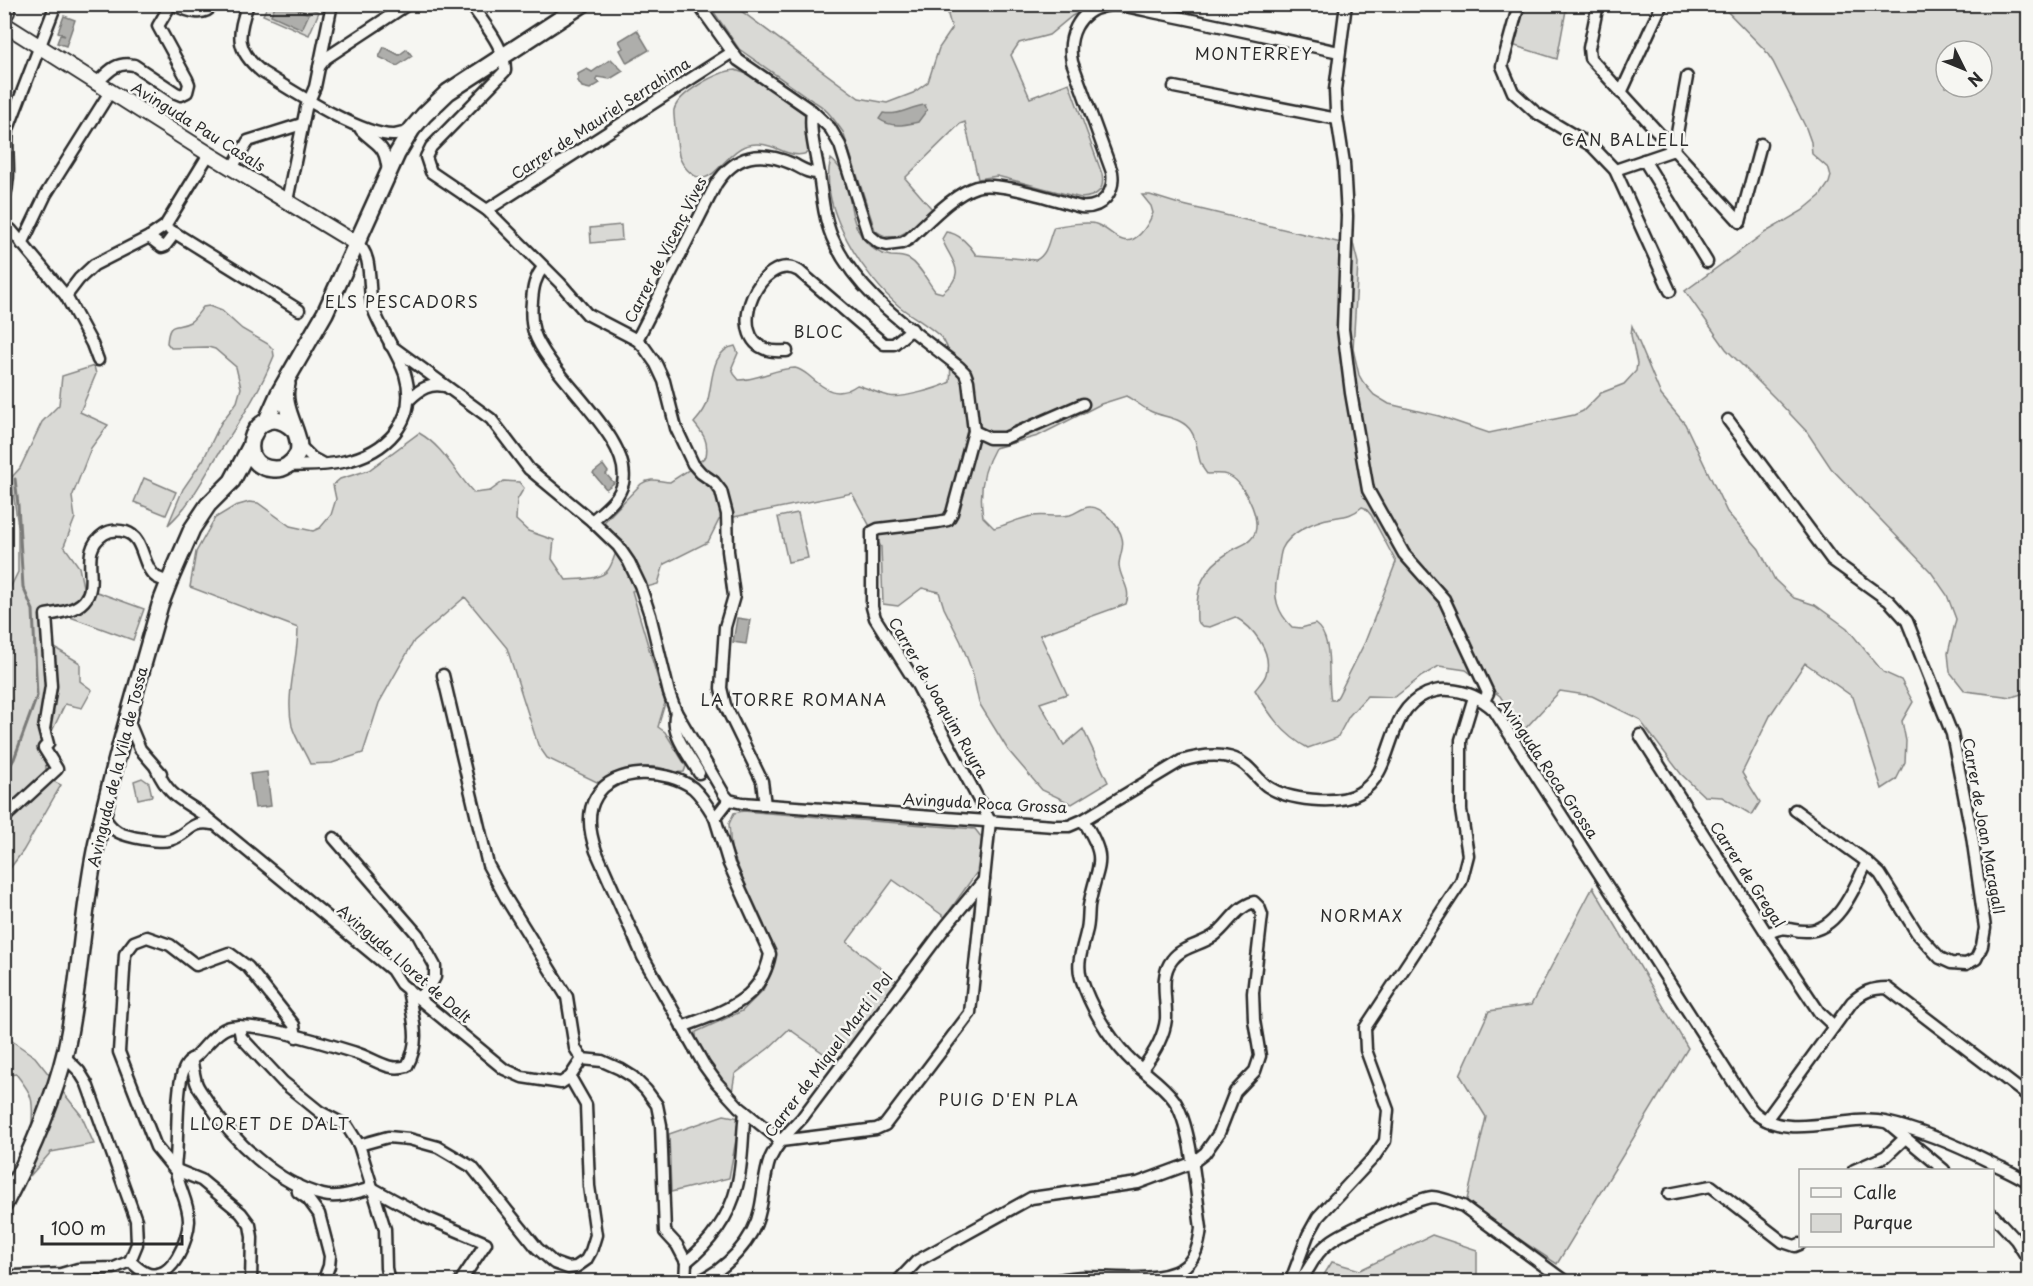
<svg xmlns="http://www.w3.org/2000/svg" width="2033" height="1286" font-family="'Playpen Sans',sans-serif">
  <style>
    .green { fill: #d9d9d5; stroke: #828280; stroke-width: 1.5; fill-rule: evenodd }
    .water { fill: #aeaeab; stroke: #7a7a78; stroke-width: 1.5 }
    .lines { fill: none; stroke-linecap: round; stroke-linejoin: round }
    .stream { stroke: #7a7a78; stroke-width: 3 }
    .minor-casing { stroke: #2b2b2b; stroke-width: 15 }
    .tertiary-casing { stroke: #2b2b2b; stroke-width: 18 }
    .secondary-casing { stroke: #2b2b2b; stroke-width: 20 }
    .minor { stroke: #f6f6f2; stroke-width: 10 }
    .tertiary { stroke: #f6f6f2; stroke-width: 14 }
    .secondary { stroke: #f6f6f2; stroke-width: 15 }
    .labels { text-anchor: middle; stroke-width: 5; stroke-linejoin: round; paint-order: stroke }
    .street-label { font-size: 15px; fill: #2b2b2b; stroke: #f6f6f2 }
    .neighbourhood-label { font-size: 16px; letter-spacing: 1.5px; fill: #2b2b2b; stroke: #f6f6f2 }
  </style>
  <rect width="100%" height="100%" fill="#f6f6f2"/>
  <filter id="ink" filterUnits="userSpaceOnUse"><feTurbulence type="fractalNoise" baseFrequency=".0167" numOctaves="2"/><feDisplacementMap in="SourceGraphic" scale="12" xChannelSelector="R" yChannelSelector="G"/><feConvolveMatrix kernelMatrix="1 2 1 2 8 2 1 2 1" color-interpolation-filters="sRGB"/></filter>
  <g filter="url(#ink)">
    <!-- green -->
    <g class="green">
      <path d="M268 5H301L319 12 309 35 263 15Z"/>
      <path d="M709 5H733L859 98 887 103 913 93 928 82 939 48 952 29 948 15 952 5H1093L1072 16 1049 35 1019 43 1011 55 1030 98 1069 83 1102 174C1105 190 1097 197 1081 198L997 176 978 179 965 122 960 124 905 178 932 209C915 224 897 249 875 230L843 132C834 120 827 108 813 101L739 49Z"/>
      <path d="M1526 5H1567L1557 59 1512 45Z"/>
      <path d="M1768 5H2028V692L2012 697 1965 691 1950 672 1948 653 1956 619 1947 595 1931 572 1831 468 1807 432 1775 398 1726 349 1685 291 1766 232 1802 211 1820 196 1829 183 1831 176 1829 169 1812 154 1811 142 1806 128 1773 62 1765 50 1721 5 1763 7ZM1946 51H1982V87H1946Z"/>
      <path d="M735 70 750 75 807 116 809 146 807 153C787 161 771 137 745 146 729 151 715 179 702 178 691 177 682 165 679 156 678 149 673 115 674 110 678 93 719 71 735 70Z"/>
      <path d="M831 159C855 178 845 212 861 235 868 246 878 254 891 256 897 256 903 256 909 259 920 265 927 281 935 291L942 293C969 272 951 262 942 239L946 232C959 233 970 245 976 255L1036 260C1049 253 1048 239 1054 227 1063 225 1089 221 1096 224 1105 227 1112 235 1120 239 1136 247 1148 225 1153 213L1151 206 1142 195H1150L1179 204 1337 242 1345 243 1352 239 1358 263 1353 349 1359 375 1363 382 1374 395 1389 404 1439 416 1489 433 1574 415 1583 411 1601 393 1624 384 1636 371 1637 363 1631 335 1632 326 1661 395 1685 424 1727 512 1759 549 1775 580 1794 598 1815 605 1847 628 1883 672 1901 680 1913 702 1902 721 1906 741 1905 762 1896 780 1882 789 1853 697 1805 663 1771 714 1742 773 1760 802 1752 815 1722 797 1704 796 1681 774 1639 719 1592 696 1560 691 1523 731 1500 696 1466 670 1439 666 1422 676 1395 697 1367 696 1349 716 1337 738 1308 748C1283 735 1269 714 1255 690 1259 685 1265 679 1266 674 1273 652 1253 627 1235 617L1210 627 1202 626 1197 621C1195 587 1203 568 1231 551 1237 547 1247 544 1251 539 1265 525 1246 487 1233 478 1225 472 1216 474 1207 474 1195 460 1200 444 1191 431 1182 417 1164 418 1150 411 1142 407 1134 400 1126 396L1101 404 1038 436 995 448C983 469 979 493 983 517L994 528C1007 525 1019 518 1033 516 1045 514 1057 518 1070 515 1077 513 1083 506 1091 507 1102 507 1120 527 1122 538 1125 547 1119 556 1119 565 1120 580 1132 588 1126 604L1040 635 1067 694 1040 703 1064 745 1083 729 1108 782 1072 804 1042 790 1008 750 979 703 972 671 961 642 944 608 939 592 922 588 898 606 883 604 881 547 852 493 719 520 708 542 664 564 658 584 632 591 665 703 658 727 665 732 686 766 684 772C673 774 666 768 656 767 636 765 616 776 599 783L547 758 538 745 507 648 465 597 414 641 379 703 363 753 332 763 310 764C305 752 295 738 292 726 285 694 298 660 298 628L190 587 196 552 215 518 235 506 249 502 258 503 290 526 313 531 320 528 331 515 336 499 333 485 340 479 369 470 419 433C444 447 455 473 474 493L490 491 504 481 519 482 524 488 517 500 516 520 528 531 554 540 552 559 566 580C578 579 601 580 608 570 612 565 614 557 616 552L596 526 603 523 641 484C651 477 658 481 670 482L695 466 706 456C709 441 703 434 694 423 699 417 705 411 707 403 713 384 710 350 735 346L738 353 732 367 734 374 739 380C758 380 776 368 795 368 800 369 804 372 808 375 825 390 837 399 857 385 868 388 878 394 889 396 901 399 940 388 950 382 951 371 951 352 944 341 938 331 911 316 900 307 865 278 817 207 831 159ZM1362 507 1365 508 1371 515 1396 562 1365 642 1338 696 1335 700H1331C1326 677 1335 638 1315 624L1301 628 1292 627C1277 612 1273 597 1277 577 1279 568 1279 557 1282 549 1290 532 1314 521 1332 518 1344 516 1352 516 1362 507Z"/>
      <path d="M621 225 622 240 591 243 590 228Z"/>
      <path d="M209 306 222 311 242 329 268 344 273 349 274 356C260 391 239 422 219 453 202 480 192 503 168 525L183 489 203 460 221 423 237 402 241 388 236 367 215 349 208 347 171 348 167 343C169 319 176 330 190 322 195 319 199 312 203 307Z"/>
      <path d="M94 366 96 374 80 412 108 425 91 448 72 497 75 518 64 546 79 567 83 587 144 609 133 640 62 614 51 618 50 645 80 663V681L92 690 82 708 65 704 44 748 47 778 61 785 23 851 5 875 4 588 9 590 18 572V526L11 478 20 468 42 422 59 405 62 376Z"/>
      <path d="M144 478 176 492 166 515 134 502Z"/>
      <path d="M798 513 808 558 788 562 778 517Z"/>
      <path d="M142 778 149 783 152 796 138 799 134 781Z"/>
      <path d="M743 811 975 829 982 838 977 872 945 917 893 880 847 942 897 981 836 1062 789 1029 769 1048 735 1074 732 1092C717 1077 695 1055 696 1032L742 1011 763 990 772 971 776 950 755 909 731 849 729 824 734 813Z"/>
      <path d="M1593 887 1688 1048 1557 1264 1466 1204 1486 1117 1460 1075 1489 1011 1531 1005Z"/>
      <path d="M5 1036 35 1057 81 1115 94 1144 51 1152 30 1176 41 1142C27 1126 34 1123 32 1105 32 1094 23 1083 16 1074L9 1075 5 1080Z"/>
      <path d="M724 1115 740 1118 729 1178 671 1192 669 1134Z"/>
      <path d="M1432 1235 1477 1250V1281H1320L1332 1262 1360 1270Z"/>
    </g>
    <!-- water -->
    <g class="water">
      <path d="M276 4 287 5 309 14 302 29 271 15Z"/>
      <path d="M64 16 75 20 66 46 57 43 60 35 65 36 58 32Z"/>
      <path d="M637 30 649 50 627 63 620 50 623 48 619 41Z"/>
      <path d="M384 47 399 55 407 49 412 56 397 66 379 57Z"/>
      <path d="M611 59 623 71 610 79 597 77 596 80 600 83 590 89 582 87 578 81V74L587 69 592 72Z"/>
      <path d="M925 105 927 110 918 122C904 125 891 128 879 119L883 113C899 116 909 107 925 105Z"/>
      <path d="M603 465 608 472 606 474 614 483 606 489 593 473Z"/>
      <path d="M737 618 750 620 746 644 733 642Z"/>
      <path d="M267 772 271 806 255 808 250 774Z"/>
    </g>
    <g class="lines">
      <!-- stream -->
      <path class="stream" d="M4 776 14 759 37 696 33 610 23 587 18 505 15 479"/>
      <defs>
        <g id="minor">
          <path d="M172 4C186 10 203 19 214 4"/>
          <path d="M248 4C237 35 235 50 262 72 291 90 362 137 395 135 401 134 407 132 412 129"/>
          <path d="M471 4C483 23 506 48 505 71L431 147 426 157 431 172 487 210 560 283 587 314 637 340 644 347 656 364 664 381 676 428 693 464 701 473 714 482 721 491 727 514 728 551 734 596 725 627 721 688 725 705 762 781 765 805"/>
          <path d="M698 4 738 60 812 111 830 128 840 145 868 234 879 243 887 245 902 243 909 239C927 223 953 194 976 187 997 180 1058 201 1081 207 1103 209 1115 192 1112 172L1072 62C1067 38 1077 11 1105 6 1123 3 1145 11 1163 14 1222 26 1280 39 1339 52"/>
          <path d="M1346 4 1335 90 1336 111 1344 163 1347 216 1343 329 1351 393 1368 490 1404 554 1444 599 1488 693 1484 701"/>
          <path d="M1519 4 1502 66 1513 92 1535 112 1592 146 1615 170 1670 291"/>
          <path d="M1598 4 1589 48 1590 58 1740 222"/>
          <path d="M319 67 326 58 408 4"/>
          <path d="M96 84C108 72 116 61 134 65L176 93 181 95 187 92 189 84 187 79 158 26 171 4"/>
          <path d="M1174 87 1337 119"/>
          <path d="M1621 93 1662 4"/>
          <path d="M812 111C809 132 816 154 819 174 822 195 824 218 832 237 856 294 913 330 959 367L965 373 968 381 974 431 952 513 948 520 938 522 878 529 872 532V607L875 618 916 683 990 821"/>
          <path d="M361 130C378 147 385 143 388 172"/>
          <path d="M1644 160 1707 262"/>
          <path d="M232 168 248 141 302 124"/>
          <path d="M1615 170 1674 150 1687 77"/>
          <path d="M4 199C12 174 5 154 8 129L56 4"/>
          <path d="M287 201 306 108 315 87 332 4"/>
          <path d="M487 210 731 53"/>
          <path d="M1740 222 1761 144"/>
          <path d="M4 227 11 230 66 296 92 344 98 360"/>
          <path d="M175 233 299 310"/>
          <path d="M149 237 162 247 165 246 175 233 170 230"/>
          <path d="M22 244 46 194 110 92"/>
          <path d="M543 267C535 278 533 287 532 301 531 311 531 322 534 332 549 377 633 437 623 483 619 500 604 510 592 521"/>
          <path d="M66 296 79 279 94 265 149 237 165 226 209 154"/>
          <path d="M637 340 716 184C736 154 760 150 793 164 801 168 809 174 819 173"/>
          <path d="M390 345 491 419 529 469 592 521 618 546 629 562 640 585 650 615 669 693 676 712 724 794 729 800 742 803 1054 826H1069L1083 820 1181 761C1198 756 1219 753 1235 759 1249 764 1256 778 1267 786 1287 800 1337 806 1359 793 1397 771 1383 713 1426 694 1434 691 1440 689 1449 690 1466 691 1481 698 1494 710L1741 1094C1745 1100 1749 1107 1754 1112 1785 1142 1847 1114 1885 1122 1921 1130 1954 1144 1988 1161 2001 1168 2016 1174 2028 1182"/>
          <path d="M787 351C781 351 774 352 768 350 723 337 761 249 799 271L884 344H894L912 329"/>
          <path d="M410 399C420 389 430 383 444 386"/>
          <path d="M1728 420 1832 560 1889 601 1907 621 1952 734 1972 836 1985 928 1982 946 1976 959 1966 964 1951 963 1940 958 1917 933 1880 874 1867 862 1795 810"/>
          <path d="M974 431 989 438H1005L1083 404"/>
          <path d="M299 445 312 458 323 464"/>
          <path d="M287 466C305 465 324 466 342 462 386 453 419 421 405 374 397 351 381 331 373 308 367 289 374 254 357 244"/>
          <path d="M443 675 488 865 507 900 567 997 575 1048 582 1059"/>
          <path d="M676 712C669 733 689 755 699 773"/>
          <path d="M128 720 140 749 161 773"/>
          <path d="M1640 735 1767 934 1819 1012 1834 1026"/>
          <path d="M156 768C169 797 181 799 205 816L392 970 401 984 504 1069 522 1077 561 1083 570 1077 582 1059"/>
          <path d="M103 814C106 821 111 828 118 832 127 837 160 843 170 840 189 835 189 820 212 824"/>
          <path d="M4 818 57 769 44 748 48 744 44 729 51 686 46 615C58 613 75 611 84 601 101 582 77 552 104 534 110 530 119 530 126 532 145 538 141 566 156 577 159 579 165 580 169 582"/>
          <path d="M715 818C709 808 702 796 693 788 668 769 613 766 596 797 586 813 590 834 596 851L643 957 704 1065 717 1083 739 1107 781 1141 876 1129 885 1125 970 1013 990 821"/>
          <path d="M334 838 418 935 435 966V977L429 988 419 997"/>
          <path d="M1767 934C1789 923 1788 932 1808 931 1839 929 1855 886 1867 862"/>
          <path d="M239 1026 241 1037 283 1082 320 1112 347 1126 359 1145 385 1229 386 1268 389 1282"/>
          <path d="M682 1027C723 1011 761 1002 770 954L729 864 715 818 729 800"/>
          <path d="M191 1059C193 1067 194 1075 196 1082 198 1089 204 1095 208 1102 232 1140 277 1184 323 1195 338 1199 357 1192 372 1188L425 1217 486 1243 460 1282"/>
          <path d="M582 1059 602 1061 620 1069 633 1077 646 1090 657 1105 661 1125 665 1232 677 1245 686 1262 685 1282"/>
          <path d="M1766 1120 1852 1002C1863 992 1871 988 1887 988L2028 1096"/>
          <path d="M1889 1124 1944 1170"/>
          <path d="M359 1145 388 1137 409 1139 438 1147 472 1167 537 1248 554 1263 568 1268 576 1267 586 1260 591 1251 596 1235 589 1186 586 1105 570 1077"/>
          <path d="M1854 1170 1886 1156 1905 1138"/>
          <path d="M297 1185 298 1192 308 1199 319 1214 330 1256 329 1266 323 1282"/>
          <path d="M1669 1194 1711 1186 1783 1242 1795 1246 1800 1244"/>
          <path d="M1992 1214 2016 1240 2028 1259"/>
          <path d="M130 1261C136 1266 141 1272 149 1274 173 1280 188 1240 189 1221 189 1199 172 1178 176 1158 178 1136 176 1091 183 1072 186 1062 193 1060 200 1052 207 1044 217 1032 227 1028 251 1019 330 1045 356 1053 375 1059 388 1072 407 1066 422 1040 412 1017 408 989"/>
          <path d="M686 1262C710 1243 730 1216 737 1186 743 1163 742 1136 745 1112"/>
          <path d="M4 1280 15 1276 61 1274 78 1269 114 1268 130 1261 137 1244 136 1220 87 1084 79 1071 64 1056"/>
          <path d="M251 1282 252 1237 250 1225 241 1213 201 1180 174 1169 156 1147 119 1052 125 954 134 942 147 937 170 945 196 965 229 953 248 967 294 1025 296 1037"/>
          <path d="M697 1282C726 1270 754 1240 760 1210 764 1193 764 1175 770 1159 777 1143 790 1131 802 1118L946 926 984 880"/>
          <path d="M897 1282 917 1261 1031 1198 1138 1183 1192 1163 1205 1153 1219 1133 1235 1092 1255 1071 1260 1056 1254 1020 1253 993 1262 915 1259 907 1254 902C1236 907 1229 924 1215 935 1202 945 1182 946 1172 960 1159 976 1167 1000 1166 1019 1164 1037 1153 1055 1142 1069"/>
          <path d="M1047 1282C1059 1280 1072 1277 1084 1277 1111 1277 1158 1283 1181 1269 1196 1260 1199 1244 1201 1228 1196 1195 1192 1126 1174 1100 1161 1082 1142 1072 1127 1056 1107 1035 1090 1006 1081 978 1076 963 1083 947 1086 933 1089 924 1088 915 1089 906 1097 862 1110 863 1083 820"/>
          <path d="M1293 1282V1275L1308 1235 1318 1217 1374 1157 1385 1141 1388 1110 1366 1050 1365 1028 1461 882 1468 855 1461 810V740L1474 697"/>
          <path d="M1299 1282C1311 1268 1314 1254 1330 1242 1342 1232 1418 1198 1432 1197 1442 1197 1454 1203 1463 1206L1566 1282"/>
        </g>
        <g id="tertiary">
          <path d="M4 16 7 12V4"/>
          <path d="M4 24 209 154 357 244"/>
        </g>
        <g id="secondary">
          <path d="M287 384C279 410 306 438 297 455 292 464 283 470 274 469 229 467 257 394 294 430"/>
          <path d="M266 422 279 393 325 313 397 154 412 129 424 115 448 92 583 4"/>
          <path d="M4 1205C30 1155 53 1104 66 1049 80 984 82 916 95 851 112 768 137 687 160 605L169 582 192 529 208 505 232 481 250 447"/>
        </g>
      </defs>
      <!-- minor casing -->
      <use href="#minor" class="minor-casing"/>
      <!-- tertiary casing -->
      <use href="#tertiary" class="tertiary-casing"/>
      <!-- secondary casing -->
      <use href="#secondary" class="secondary-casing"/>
      <!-- minor -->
      <use href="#minor" class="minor"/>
      <!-- tertiary -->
      <use href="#tertiary" class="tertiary"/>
      <!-- secondary -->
      <use href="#secondary" class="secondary"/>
    </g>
  </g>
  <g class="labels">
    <!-- street labels -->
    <g class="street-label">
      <text transform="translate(601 119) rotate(-33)" y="5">Carrer de Mauriel Serrahima</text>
      <text transform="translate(198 127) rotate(32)" y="5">Avinguda Pau Casals</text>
      <text transform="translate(666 250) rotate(-63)" y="5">Carrer de Vicenç Vives</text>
      <text transform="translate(938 698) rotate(60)" y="5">Carrer de Joaquim Ruyra</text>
      <text transform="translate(118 767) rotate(-76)" y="5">Avinguda de la Vila de Tossa</text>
      <text transform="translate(1548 769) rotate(56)" y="5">Avinguda Roca Grossa</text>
      <text transform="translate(985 804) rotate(3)" y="5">Avinguda Roca Grossa</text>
      <text transform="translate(1983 826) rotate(80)" y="5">Carrer de Joan Maragall</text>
      <text transform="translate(1747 875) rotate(57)" y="5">Carrer de Gregal</text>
      <text transform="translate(404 964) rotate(41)" y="5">Avinguda Lloret de Dalt</text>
      <text transform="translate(829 1055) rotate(-53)" y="5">Carrer de Miquel Martí i Pol</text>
    </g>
    <!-- neighbourhood labels -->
    <g class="neighbourhood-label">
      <text x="1254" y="60">MONTERREY</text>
      <text x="1626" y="146">CAN BALLELL</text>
      <text x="402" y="308">ELS PESCADORS</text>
      <text x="819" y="338">BLOC</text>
      <text x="794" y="706">LA TORRE ROMANA</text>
      <text x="1362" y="922">NORMAX</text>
      <text x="1009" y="1106">PUIG D'EN PLA</text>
      <text x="270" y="1130">LLORET DE DALT</text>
    </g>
  </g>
  <!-- margin -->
  <rect width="2033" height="1286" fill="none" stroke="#f6f6f2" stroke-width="24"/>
  <rect x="12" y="12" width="2009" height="1262" fill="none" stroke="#2b2b2b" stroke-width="2" filter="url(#ink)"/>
  <!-- legend -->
  <rect x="1799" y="1169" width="195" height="78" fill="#f6f6f2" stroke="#a5a5a2" stroke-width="1.5"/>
  <rect x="1811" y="1188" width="30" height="9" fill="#f6f6f2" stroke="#a5a5a2" stroke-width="1.5"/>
  <text x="1853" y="1199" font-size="18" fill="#2b2b2b">Calle</text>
  <rect x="1811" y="1214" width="30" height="18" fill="#d9d9d5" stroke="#a5a5a2" stroke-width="1.5"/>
  <text x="1853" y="1229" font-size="18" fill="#2b2b2b">Parque</text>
  <!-- north arrow -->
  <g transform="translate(1964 69) rotate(133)"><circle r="28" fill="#f6f6f2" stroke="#a5a5a2" stroke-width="1.5"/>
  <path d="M0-4.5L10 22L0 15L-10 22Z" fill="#2b2b2b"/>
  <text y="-9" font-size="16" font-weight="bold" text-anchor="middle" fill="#2b2b2b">N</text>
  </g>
  <!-- scale -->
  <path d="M42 1235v9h140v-9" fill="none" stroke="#2b2b2b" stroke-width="3"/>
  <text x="51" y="1235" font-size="18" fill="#2b2b2b" stroke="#f6f6f2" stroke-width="4.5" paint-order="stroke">100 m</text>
</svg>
